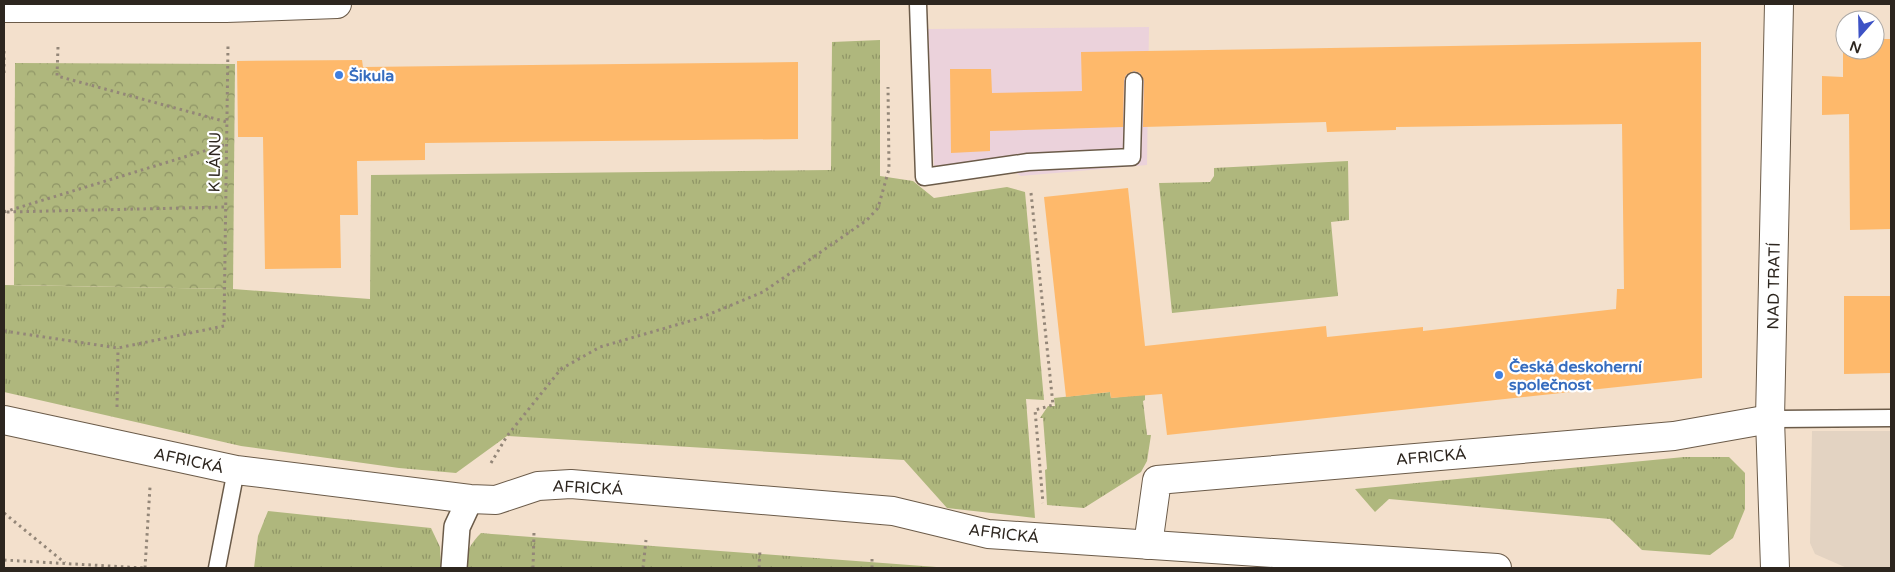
<svg xmlns="http://www.w3.org/2000/svg" width="1895" height="572" font-family="'Varela Round',sans-serif">
  <style>
    .industrial { fill: #ebd2db }
    .education { fill: #e3d3c2 }
    .grass { fill: url(#grass-tufts) }
    .forest { fill: url(#forest-crowns) }
    .building { fill: #feb96b }
    .lines { fill: none; stroke-linecap: round; stroke-linejoin: round }
    .service-casing { stroke: #6b5b49; stroke-width: 19 }
    .pedestrian-casing { stroke: #6b5b49; stroke-width: 28 }
    .minor-casing { stroke: #6b5b49; stroke-width: 30 }
    .path { stroke: #938678; stroke-width: 3; stroke-dasharray: 2.5 4; stroke-linecap: butt }
    .service { stroke: #fff; stroke-width: 16 }
    .pedestrian { stroke: #fff; stroke-width: 25 }
    .minor { stroke: #fff; stroke-width: 28 }
    .shop-dot { fill: #3f7fe0; stroke: #fff; stroke-width: 2 }
    .labels { text-anchor: middle; stroke-width: 4.5; stroke-linejoin: round; paint-order: stroke }
    .shop-label { font-size: 16px; font-weight: bold; fill: #366cbe; stroke: #fff; text-anchor: start }
    .street-label { font-size: 16px; fill: #2d261f; stroke: #fff }
  </style>
  <defs>
    <pattern id="grass-tufts" width="24" height="20" patternUnits="userSpaceOnUse" patternTransform="scale(1.25)"><rect width="24" height="20" fill="#afb77d"/><path d="M3 7l-1-3M5 7V3M7 7l1-3M15 17l-1-3M17 17v-4M19 17l1-3" fill="none" stroke="#8f9566"/></pattern>
    <pattern id="forest-crowns" width="20" height="18" patternUnits="userSpaceOnUse" patternTransform="scale(1.25)"><rect width="20" height="18" fill="#afb77d"/><path d="M2 6a3 3 0 1 1 6 0M12 15a3 3 0 1 1 6 0" fill="none" stroke="#8f9566"/></pattern>
  </defs>
  <rect width="100%" height="100%" fill="#f3e0cc"/>
  <!-- industrial -->
  <path class="industrial" d="M1149 27 1147 165 1021 176 998 162 934 166 928 29Z"/>
  <!-- education -->
  <path class="education" d="M1812 431H1891V568H1847L1815 554 1810 543Z"/>
  <!-- grass -->
  <g class="grass">
    <path d="M880 40V176L913 181 934 198 1007 187 1025 192 1044 400 1026 399 1035 518 947 508 904 460 507 436 456 473 399 468 241 446 4 392V285L233 289 370 299 371 175 831 170 832 42Z"/>
    <path d="M1348 161 1349 220 1331 222 1338 296 1172 313 1159 183 1210 182 1214 176V168Z"/>
    <path d="M1110 392 1111 398 1145 394V400L1143 401 1147 435H1151L1147 461 1141 472 1084 508 1047 505 1045 470 1047 469 1043 418H1040L1048 406H1055L1054 398Z"/>
    <path d="M1684 457H1729L1745 473V509L1733 538 1710 555 1642 550 1610 519 1389 499 1375 512 1355 489Z"/>
    <path d="M268 511 431 528 440 547 441 568H254L258 536Z"/>
    <path d="M481 533 492 534 950 568H463C463 556 472 542 481 533Z"/>
  </g>
  <!-- forest -->
  <path class="forest" d="M15 63 235 64 233 289 14 285Z"/>
  <!-- building -->
  <g class="building">
    <path d="M1875 39H1891V229L1850 230 1849 114 1822 115V76L1843 77V40H1845V50H1875Z"/>
    <path d="M1701 42 1702 378 1167 435 1162 394 1111 398 1110 392 1066 397 1044 197 1128 188 1145 346 1326 326 1327 337 1423 327V331L1616 309 1617 289H1624L1622 124 1396 127V130L1327 132 1326 122 1143 127 1144 81 1140 73 1134 71 1126 75 1124 80 1123 127 990 131V151L951 153 950 69H991L992 93 1082 91 1081 52Z"/>
    <path d="M362 60 363 67 798 62V139L425 143V160L357 161 358 215H340L341 268 265 269 263 137H238L237 61Z"/>
    <path d="M1844 296H1891V373L1844 374Z"/>
  </g>
  <g class="lines">
    <defs>
      <g id="service">
        <path d="M918 4 924 177 1028 162 1132 157 1134 81"/>
        <path d="M1770 419 1891 418"/>
        <path d="M217 568 236 470"/>
      </g>
      <path id="pedestrian" d="M454 568 457 527 470 499"/>
      <g id="minor">
        <path d="M4 8H226L337 4"/>
        <path d="M4 420 236 470 470 499 496 500 538 486 571 484 893 511 988 534 1497 568"/>
        <path d="M1148 545 1157 480 1674 436 1770 419"/>
        <path d="M1775 568 1770 419 1779 4"/>
      </g>
    </defs>
    <!-- service casing -->
    <use href="#service" class="service-casing"/>
    <!-- pedestrian casing -->
    <use href="#pedestrian" class="pedestrian-casing"/>
    <!-- minor casing -->
    <use href="#minor" class="minor-casing"/>
    <!-- path -->
    <g class="path">
      <path d="M58 47 57 76 227 122"/>
      <path d="M4 73V47"/>
      <path d="M1031 193 1053 405 1035 410 1043 503"/>
      <path d="M4 212 227 144"/>
      <path d="M7 212 226 207"/>
      <path d="M4 331 118 348 224 326 228 45"/>
      <path d="M117 407 118 348"/>
      <path d="M491 463 507 436 561 369 600 347 700 318 763 292 867 220 878 208 889 169 888 87"/>
      <path d="M4 513 65 563"/>
      <path d="M4 560 143 568"/>
      <path d="M145 568 150 487"/>
      <path d="M533 568 534 532"/>
      <path d="M643 568 646 540"/>
      <path d="M759 568 760 550"/>
      <path d="M872 568V557"/>
    </g>
    <!-- service -->
    <use href="#service" class="service"/>
    <!-- pedestrian -->
    <use href="#pedestrian" class="pedestrian"/>
    <!-- minor -->
    <use href="#minor" class="minor"/>
  </g>
  <!-- markers -->
  <g class="shop-dot">
    <circle cx="339" cy="75" r="5"/>
    <circle cx="1499" cy="375" r="5"/>
  </g>
  <g class="labels">
    <!-- shop labels -->
    <g class="shop-label">
      <text x="349" y="81">Šikula</text>
      <text x="1509" y="372">Česká deskoherní<tspan x="1509" dy="18">společnost</tspan></text>
    </g>
    <!-- street labels -->
    <g class="street-label">
      <text transform="translate(214 162) rotate(-89)" y="6">K LÁNU</text>
      <text transform="translate(1773 286) rotate(-89)" y="6">NAD TRATÍ</text>
      <text transform="translate(1431 456) rotate(-5)" y="6">AFRICKÁ</text>
      <text transform="translate(189 460) rotate(12)" y="6">AFRICKÁ</text>
      <text transform="translate(588 487) rotate(3)" y="6">AFRICKÁ</text>
      <text transform="translate(1004 533) rotate(7)" y="6">AFRICKÁ</text>
    </g>
  </g>
  <!-- border -->
  <rect width="1895" height="572" fill="none" stroke="#2d261f" stroke-width="10"/>
  <!-- north arrow -->
  <g transform="translate(1860 35) rotate(200)"><circle r="24" fill="#ffffff" stroke="#aba8a5"/>
  <path d="M0-4L9 19L0 12L-9 19Z" fill="#3d52c5"/>
  <text y="-8" font-size="14" font-weight="bold" text-anchor="middle" fill="#2d261f">N</text>
  </g>
</svg>
